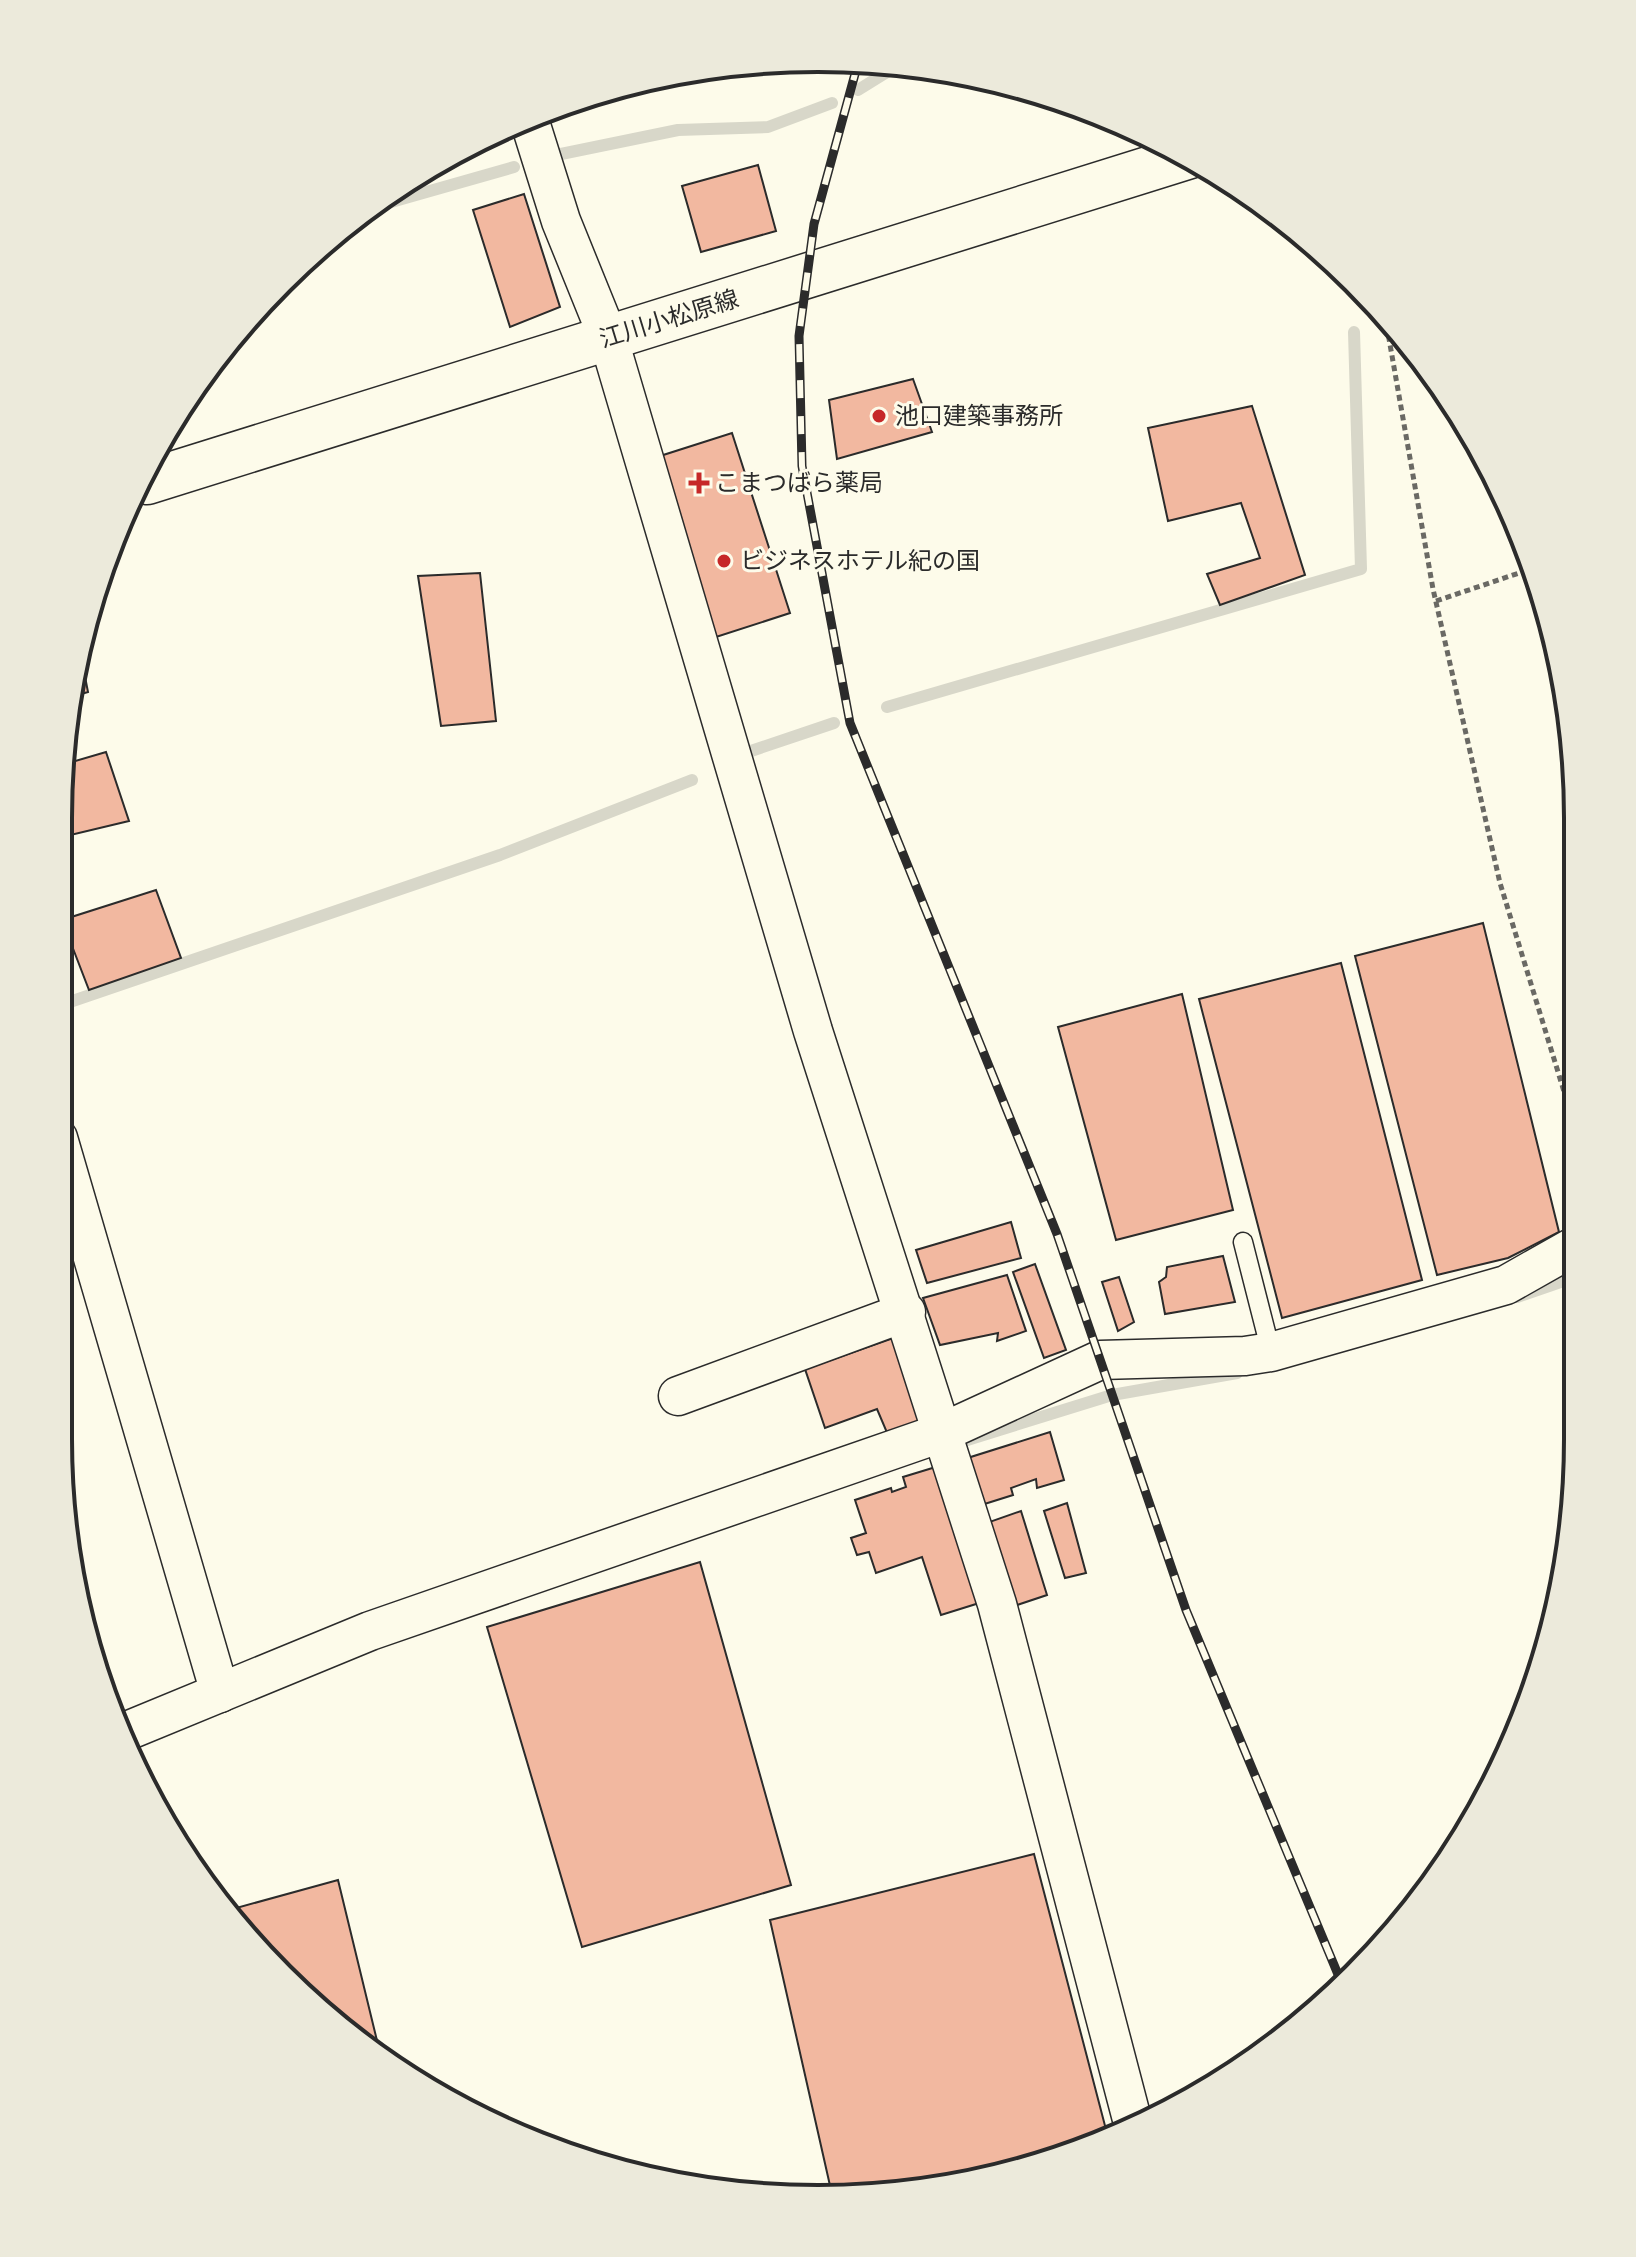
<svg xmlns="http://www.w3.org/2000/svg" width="1636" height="2257" font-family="Ubuntu,'Noto Sans JP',sans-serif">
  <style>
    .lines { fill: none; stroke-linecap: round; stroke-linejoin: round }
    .stream { stroke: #d8d7c9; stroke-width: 12 }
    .building { fill: #f2b8a0; stroke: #2b2b2b; stroke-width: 2 }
    .service-casing { stroke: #2b2b2b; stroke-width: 21 }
    .minor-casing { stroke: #2b2b2b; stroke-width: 41 }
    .secondary-casing { stroke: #2b2b2b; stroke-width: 47 }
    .path { stroke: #6a6964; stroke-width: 5; stroke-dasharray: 6 4; stroke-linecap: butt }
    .service { stroke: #fdfbea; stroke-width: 18 }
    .minor { stroke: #fdfbea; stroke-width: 38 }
    .secondary { stroke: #fdfbea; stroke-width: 44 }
    .rail-casing { stroke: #2b2b2b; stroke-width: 9 }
    .rail { stroke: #fdfbea; stroke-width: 6; stroke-dasharray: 18; stroke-linecap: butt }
    .poi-dot { fill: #c62828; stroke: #fdfbea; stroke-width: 3 }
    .labels { text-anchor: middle; stroke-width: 6; stroke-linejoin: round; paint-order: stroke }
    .street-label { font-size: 24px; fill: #2b2b2b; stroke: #fdfbea }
    .poi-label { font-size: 24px; fill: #2b2b2b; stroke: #fdfbea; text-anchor: start }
    .rim { fill: none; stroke: #2b2b2b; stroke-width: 4 }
  </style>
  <rect width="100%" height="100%" fill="#fdfbea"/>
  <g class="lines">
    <!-- stream -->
    <g class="stream">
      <path d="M858 90 900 64"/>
      <path d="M561 154 678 130 768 127 832 103"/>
      <path d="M363 210 514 167"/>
      <path d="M887 707 1361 569 1354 332"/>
      <path d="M751 751 834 723"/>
      <path d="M58 1006 500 855 692 780"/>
      <path d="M1517 1297 1575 1277"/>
      <path d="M964 1441 1112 1395 1237 1373"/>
    </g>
  </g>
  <!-- building -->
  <g class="building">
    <path d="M758 165 776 231 701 252 682 186Z"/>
    <path d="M524 194 560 307 510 327 473 210Z"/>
    <path d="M913 379 932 432 837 459 829 400Z"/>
    <path d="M1252 406 1305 575 1220 605 1207 574 1260 558 1241 503 1168 521 1148 428Z"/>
    <path d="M732 433 790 613 716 637 657 457Z"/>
    <path d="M480 573 496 721 441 726 418 576Z"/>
    <path d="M80 651 88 692 74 696Z"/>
    <path d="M106 752 129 821 58 838 65 764Z"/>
    <path d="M156 890 181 958 89 990 62 920Z"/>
    <path d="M1483 923 1559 1232 1508 1258 1437 1275 1355 956Z"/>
    <path d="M1341 963 1422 1280 1282 1318 1199 999Z"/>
    <path d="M1182 994 1233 1210 1116 1240 1058 1027Z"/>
    <path d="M1011 1222 1021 1258 927 1283 916 1250Z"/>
    <path d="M1223 1256 1235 1302 1165 1314 1159 1282 1166 1277 1167 1267Z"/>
    <path d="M1035 1264 1066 1350 1044 1358 1013 1272Z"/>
    <path d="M1007 1275 1026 1331 997 1341 998 1333 940 1345 923 1298Z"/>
    <path d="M1119 1277 1134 1322 1118 1331 1102 1282Z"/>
    <path d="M899 1336 923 1421 888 1435 877 1409 825 1428 805 1369Z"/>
    <path d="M1050 1432 1064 1480 1037 1488 1036 1479 1011 1488 1013 1495 975 1507 958 1461Z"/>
    <path d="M939 1466 992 1599 941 1615 922 1557 876 1573 869 1552 857 1555 851 1538 866 1533 855 1500 891 1488 892 1492 906 1487 903 1477Z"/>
    <path d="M1067 1503 1086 1573 1065 1578 1044 1511Z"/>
    <path d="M1021 1511 1047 1595 1008 1608 978 1526Z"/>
    <path d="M700 1562 791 1885 582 1947 487 1627Z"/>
    <path d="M1034 1854 1109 2141 917 2193 831 2190 770 1920Z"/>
    <path d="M338 1880 380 2053 317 2011 229 1910Z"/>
  </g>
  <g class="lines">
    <defs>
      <path id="service" d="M1243 1242 1271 1352"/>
      <g id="minor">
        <path d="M529 119 561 221 608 337 813 1031 997 1604 1134 2127"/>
        <path d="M58 1138 220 1693"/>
        <path d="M678 1396 906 1312"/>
        <path d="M127 1731 370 1631 941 1433 1100 1360 1245 1356 1271 1352 1506 1285 1575 1246"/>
      </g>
      <path id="secondary" d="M147 482 1190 156"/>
    </defs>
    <!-- service casing -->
    <use href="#service" class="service-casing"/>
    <!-- minor casing -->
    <use href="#minor" class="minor-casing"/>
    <!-- secondary casing -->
    <use href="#secondary" class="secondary-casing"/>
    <!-- path -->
    <g class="path">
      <path d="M1385 316 1433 589 1500 883 1574 1124"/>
      <path d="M1436 601 1531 569"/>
    </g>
    <!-- service -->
    <use href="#service" class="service"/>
    <!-- minor -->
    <use href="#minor" class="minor"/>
    <!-- secondary -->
    <use href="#secondary" class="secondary"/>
    <defs>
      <path id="rail" d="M858 63 814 224 799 336 802 466 850 723 1057 1234 1186 1610 1342 1984"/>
    </defs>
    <!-- rail casing -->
    <use href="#rail" class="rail-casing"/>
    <!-- rail -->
    <use href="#rail" class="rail"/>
  </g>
  <!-- markers -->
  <g class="poi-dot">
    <circle cx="879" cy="416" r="8"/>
    <path d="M695 471h8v8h8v8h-8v8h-8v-8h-8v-8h8z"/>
    <circle cx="724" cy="561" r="8"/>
  </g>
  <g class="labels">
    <!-- street labels -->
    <g class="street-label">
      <text transform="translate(669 319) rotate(-17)" y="8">江川小松原線</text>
    </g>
    <!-- poi labels -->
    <g class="poi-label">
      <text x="895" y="424">池口建築事務所</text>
      <text x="715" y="491">こまつばら薬局</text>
      <text x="740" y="569">ビジネスホテル紀の国</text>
    </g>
  </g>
  <!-- crop -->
  <path d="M0 0H1636V2257H0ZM818 72H818A746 746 0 0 1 1564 818V1439A746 746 0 0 1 818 2185H818A746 746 0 0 1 72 1439V818A746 746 0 0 1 818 72Z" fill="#eceadb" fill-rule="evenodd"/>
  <path class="rim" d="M818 72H818A746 746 0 0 1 1564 818V1439A746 746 0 0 1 818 2185H818A746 746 0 0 1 72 1439V818A746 746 0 0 1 818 72Z"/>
</svg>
